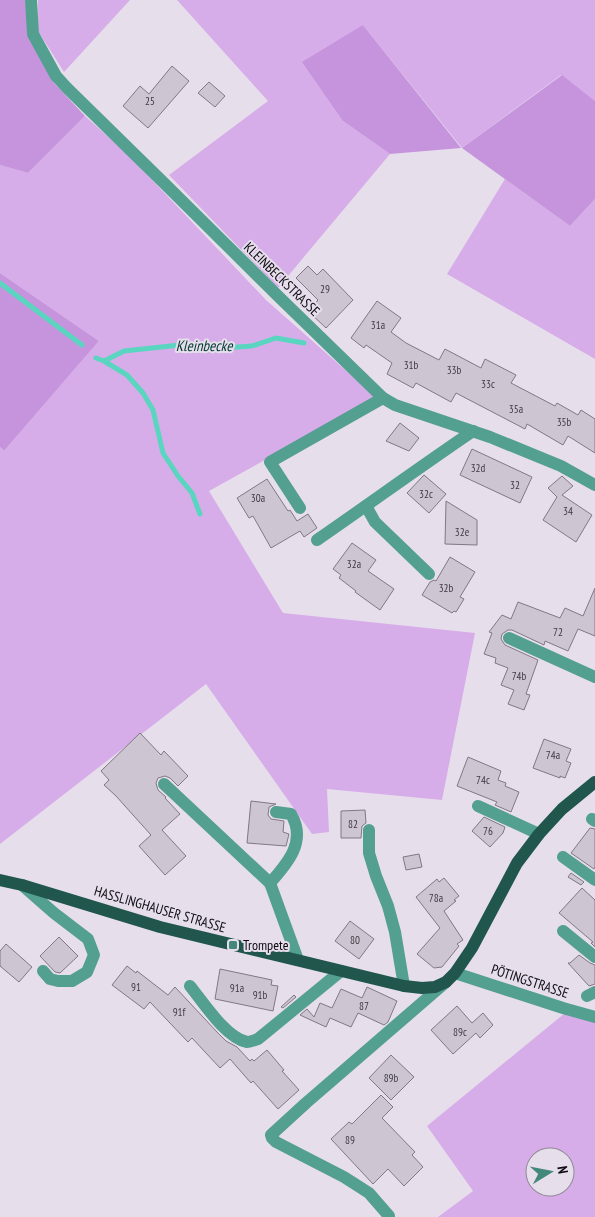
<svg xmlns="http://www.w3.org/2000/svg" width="595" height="1217" font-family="'PT Sans Narrow',sans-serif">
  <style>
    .green { fill: #d6ade9; fill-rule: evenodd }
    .forest { fill: #c694dc }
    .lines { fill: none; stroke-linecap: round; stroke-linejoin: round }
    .stream { stroke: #5ad5bf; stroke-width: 5 }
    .building { fill: #cdc5d2; stroke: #807884 }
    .minor { stroke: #539f90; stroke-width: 12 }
    .major { stroke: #20564c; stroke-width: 12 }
    .poi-dot { fill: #44887b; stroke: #e7deec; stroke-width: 2 }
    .labels { text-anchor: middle; stroke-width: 4; stroke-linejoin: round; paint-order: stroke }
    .number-label { font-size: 11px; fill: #3e3a40 }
    .street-label { font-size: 14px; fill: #0e0c10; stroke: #e7deec }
    .poi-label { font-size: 14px; fill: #0e0c10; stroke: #e7deec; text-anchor: start }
    .water-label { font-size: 15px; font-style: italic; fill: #003b33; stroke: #e7deec }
  </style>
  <rect width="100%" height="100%" fill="#e7deec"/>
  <!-- green -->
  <g class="green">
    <path d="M38 0H130L64 72 38 31Z"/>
    <path d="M177 0H595V101L561 75 462 148 363 25 343 121 390 154 278 288 169 175 268 101Z"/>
    <path d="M85 116 127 154 157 185 266 300 377 398 209 491 283 613 475 633 442 800 327 789 329 832 312 834 206 684 0 844V447L4 451 99 341 0 273V165L28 173Z"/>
    <path d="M505 179 570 226 595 199V359L447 274Z"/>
    <path d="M565 1013 595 1021V1217H438L473 1191 427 1126ZM535 1157H565V1187H535Z"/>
  </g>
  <!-- forest -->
  <g class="forest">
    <path d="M0 0H25L30 36 54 83 85 116 28 173 0 165Z"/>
    <path d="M363 25 461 148 390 154 343 121 302 62Z"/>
    <path d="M562 75 595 101V199L570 226 462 148Z"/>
    <path d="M0 273 99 341 4 451 0 447Z"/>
  </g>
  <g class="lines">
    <!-- stream -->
    <g class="stream">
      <path d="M0 283 82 345"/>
      <path d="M96 358 104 361 127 375 143 393 153 410 163 453 178 476 192 493 200 514"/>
      <path d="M104 361 124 351 180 345 223 348 252 346 276 338 304 343"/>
    </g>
  </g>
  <!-- building -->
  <g class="building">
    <path d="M172 66 189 81 148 128 123 106 140 86 149 94Z"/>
    <path d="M209 82 225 96 215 107 198 93Z"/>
    <path d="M308 266 317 275 323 269 353 300 326 328 308 311 318 300 296 278Z"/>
    <path d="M377 301 401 318 391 332 406 343 439 360 445 349 481 368 485 359 516 375 511 383 555 406 557 403 578 415 581 410 595 419V453L568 436 563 445 527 424 525 429 456 393 451 402 416 383 413 388 387 374 392 363 366 345 364 348 351 338Z"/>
    <path d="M400 423 419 438 409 451 386 441Z"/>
    <path d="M472 449 532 477 520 503 460 475Z"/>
    <path d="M424 475 446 494 429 513 407 493Z"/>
    <path d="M562 476 573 486 562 495 592 515 576 542 543 520 557 497 548 488Z"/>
    <path d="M267 479 288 511 290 510 297 521 308 514 317 528 304 537 300 531 271 548 253 516 249 518 237 498Z"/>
    <path d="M446 501 477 520V545L445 544Z"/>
    <path d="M352 543 376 560 368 571 394 589 380 610 355 592 356 591 339 578 341 575 333 569Z"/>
    <path d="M450 557 475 572 460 597 464 599 456 612 454 611 452 613 422 595 430 582 434 580 436 581Z"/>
    <path d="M595 588V636L578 629 568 651 545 641 544 645 512 630H508L502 634 501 639 505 645 538 660 526 694 530 695 524 710 508 704 514 690 501 685 508 668 495 663 496 658 484 654 492 633 489 632 502 615 511 619 518 602 560 618 565 608 583 616Z"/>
    <path d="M140 733 161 755 164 751 188 776 178 786 170 778 165 776 158 778 156 783 158 790 166 797 165 798 180 814 162 830 186 856 165 875 139 846 151 835 116 796 104 785 109 780 101 771Z"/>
    <path d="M544 739 571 749 566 761 571 763 565 778 560 776V778L533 768Z"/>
    <path d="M468 757 501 771 498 780 506 783 505 786 519 792 511 812 495 805 497 802 457 786Z"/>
    <path d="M251 801 276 804 269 807 268 815 271 819 284 821 283 832 289 834 286 846 247 843Z"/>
    <path d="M365 810 366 823 362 826 361 838H341V811Z"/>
    <path d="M484 817 505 827 503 833 490 847 472 831Z"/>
    <path d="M590 828 595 829V867L594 869 571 853Z"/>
    <path d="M419 854 422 867 406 870 403 857Z"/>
    <path d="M571 873 584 882 581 885 568 877Z"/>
    <path d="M444 878 459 896 454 900 456 901 444 911 463 940 457 944 459 946 442 967 434 968 417 954 440 928 416 897 437 879 439 882Z"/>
    <path d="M582 888 595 900V947L591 943 593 942 559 913Z"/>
    <path d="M350 921 374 939 359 959 335 941Z"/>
    <path d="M59 937 78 956 60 973 55 972 40 956Z"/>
    <path d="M6 944 32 967 19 982 0 966V951Z"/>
    <path d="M579 955 590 963 595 965V984L589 986 568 963H570Z"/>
    <path d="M127 966 136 973 137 971 168 995 175 987 217 1032 226 1041 237 1047 250 1061 252 1059 254 1061 267 1050 284 1070 282 1071 299 1090 278 1109 253 1081 251 1083 230 1059 220 1068 192 1038 188 1042 150 1002 144 1009 112 985Z"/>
    <path d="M220 969 272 980 271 985 278 986 273 1011 215 999Z"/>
    <path d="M367 987 397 1001 388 1022 384 1025 358 1013 351 1027 330 1018 326 1027 300 1015 307 1009 314 1017 320 1003 332 1008 341 989 362 998Z"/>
    <path d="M294 995 296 997 283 1008 281 1007Z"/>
    <path d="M457 1006 472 1023 483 1013 493 1025 480 1038 476 1033 453 1054 431 1030Z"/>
    <path d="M391 1055 414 1077 391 1100 369 1078Z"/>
    <path d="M381 1095 393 1107 382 1118 415 1152 412 1155 423 1167 404 1186 388 1169 373 1184 331 1139 349 1122 352 1124Z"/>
  </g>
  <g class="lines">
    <!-- minor -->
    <g class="minor">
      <path d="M31 0 33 34 56 76 67 88 166 185 279 297 383 398 395 405 490 437 561 466 595 485"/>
      <path d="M366 506 375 522 429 574"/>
      <path d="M300 508 270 462 383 398"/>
      <path d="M317 540C369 504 420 467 473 431"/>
      <path d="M509 638 595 677"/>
      <path d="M164 784 270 883C288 863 307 841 291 814L276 812"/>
      <path d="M478 806 539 834"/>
      <path d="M592 819 595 821"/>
      <path d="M369 830V853L376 876 388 906 395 932 404 986"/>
      <path d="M563 857 595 880"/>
      <path d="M270 883 298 960"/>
      <path d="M22 885 54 913 88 939 94 955 87 972 72 981H58L50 979 43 971"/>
      <path d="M563 931 595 957"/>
      <path d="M455 973 563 1008 595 1017"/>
      <path d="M190 986C203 1002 226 1038 247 1042 250 1042 255 1040 258 1039L341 971"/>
      <path d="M587 996 595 992"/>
      <path d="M389 1216 369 1193 344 1177 276 1142 272 1138 271 1135 306 1103 446 982"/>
    </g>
    <!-- major -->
    <path class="major" d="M0 880 22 885 160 927 404 986 422 988 435 987 446 982 455 973 472 948 517 863 539 834 562 809 595 782"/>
  </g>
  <!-- markers -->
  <rect class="poi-dot" x="228" y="940" width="10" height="10" rx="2.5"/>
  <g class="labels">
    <!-- number labels -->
    <g class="number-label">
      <text x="150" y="105">25</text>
      <text x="325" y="293">29</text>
      <text x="378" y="329">31a</text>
      <text x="411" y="369">31b</text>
      <text x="454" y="374">33b</text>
      <text x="488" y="388">33c</text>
      <text x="516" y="413">35a</text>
      <text x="564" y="426">35b</text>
      <text x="478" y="472">32d</text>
      <text x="515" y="489">32</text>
      <text x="426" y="498">32c</text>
      <text x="258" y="502">30a</text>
      <text x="568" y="515">34</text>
      <text x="462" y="536">32e</text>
      <text x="354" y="568">32a</text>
      <text x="446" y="592">32b</text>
      <text x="558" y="636">72</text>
      <text x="519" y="680">74b</text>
      <text x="553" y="759">74a</text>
      <text x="483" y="784">74c</text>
      <text x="353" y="828">82</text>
      <text x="488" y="835">76</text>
      <text x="436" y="902">78a</text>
      <text x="355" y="944">80</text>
      <text x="136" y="991">91</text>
      <text x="237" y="992">91a</text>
      <text x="260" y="999">91b</text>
      <text x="364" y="1010">87</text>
      <text x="179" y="1016">91f</text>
      <text x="460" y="1036">89c</text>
      <text x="391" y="1082">89b</text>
      <text x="350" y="1144">89</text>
    </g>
    <!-- street labels -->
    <g class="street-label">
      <text transform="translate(282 279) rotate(44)" y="5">KLEINBECKSTRASSE</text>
      <text transform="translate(160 909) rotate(16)" y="5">HASSLINGHAUSER STRASSE</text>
      <text transform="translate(530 981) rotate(18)" y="5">PÖTINGSTRASSE</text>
    </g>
    <!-- poi labels -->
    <g class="poi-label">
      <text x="243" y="950">Trompete</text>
    </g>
    <!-- water labels -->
    <g class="water-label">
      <text x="204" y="351">Kleinbecke</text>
    </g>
  </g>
  <!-- north arrow -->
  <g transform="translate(550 1172) rotate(80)"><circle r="24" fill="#e7deec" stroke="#908a94"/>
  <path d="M0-4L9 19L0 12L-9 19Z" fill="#44887b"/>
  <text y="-8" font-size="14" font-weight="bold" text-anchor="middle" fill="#0e0c10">N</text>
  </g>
</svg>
